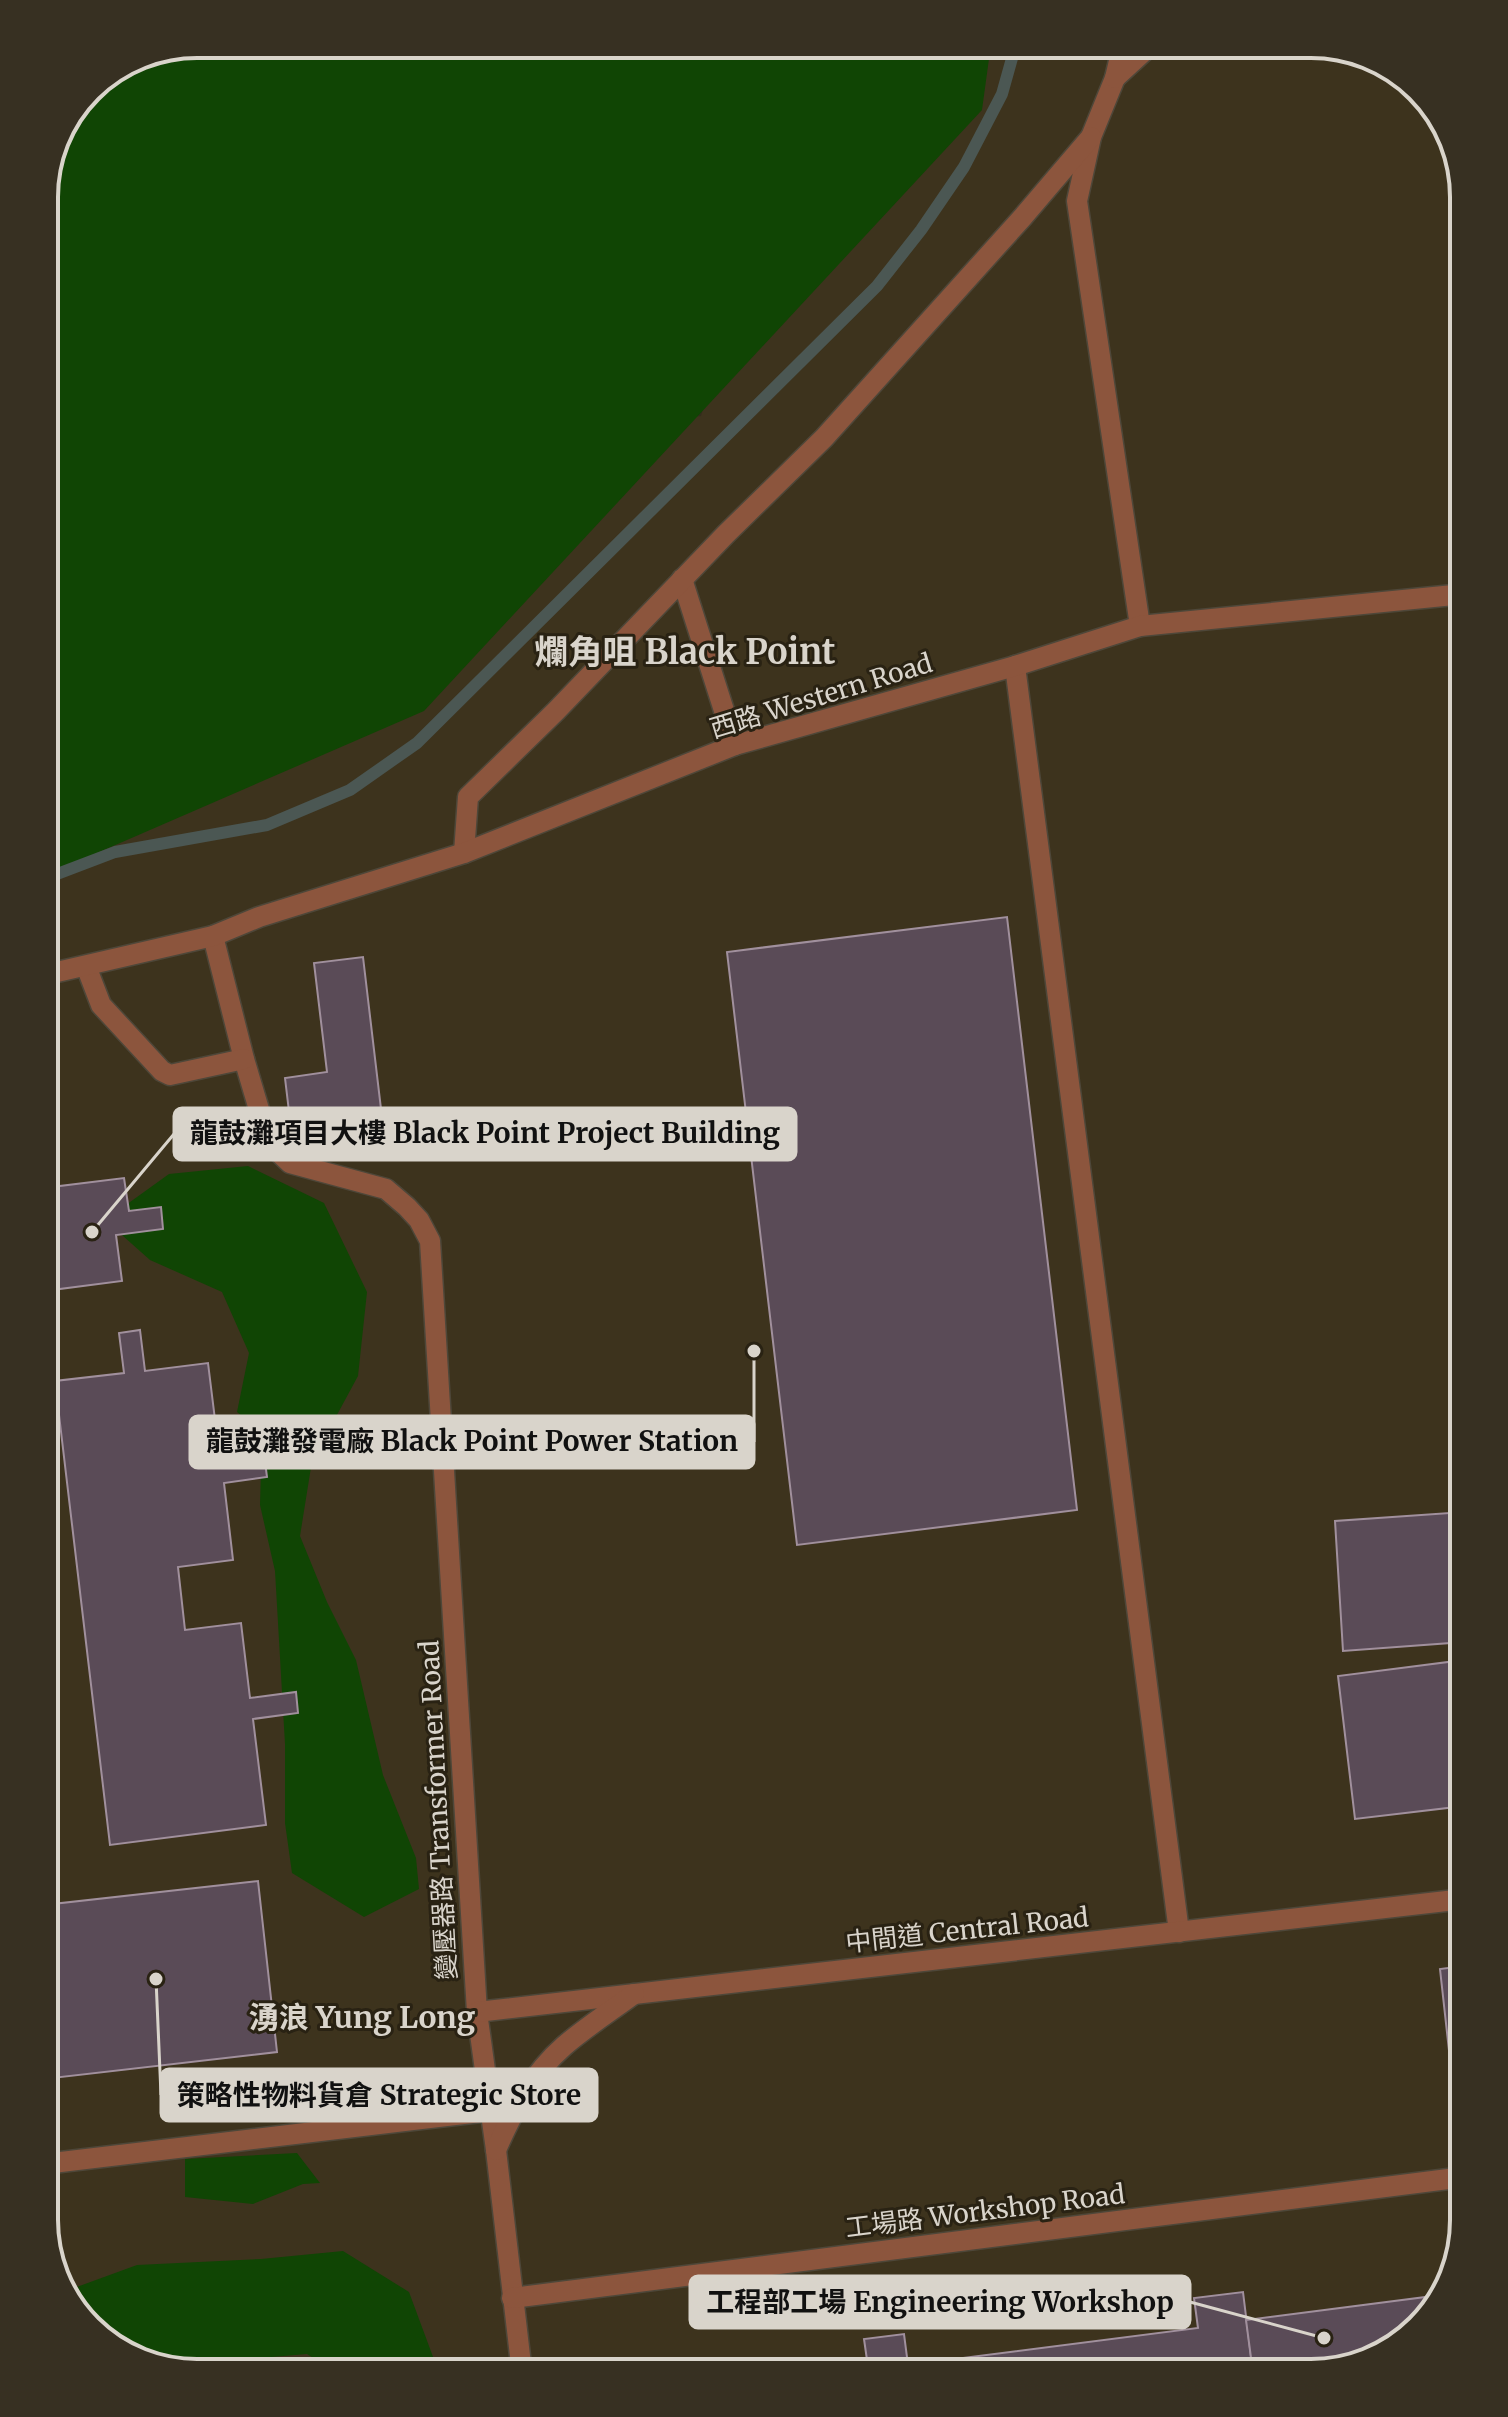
<svg xmlns="http://www.w3.org/2000/svg" width="1508" height="2417" font-family="Merriweather,'Noto Sans TC',serif">
  <style>
    .built { fill: #3d331d }
    .green { fill: #104504 }
    .lines { fill: none; stroke-linecap: round; stroke-linejoin: round }
    .stream { stroke: #4b5753; stroke-width: 12 }
    .building { fill: #5a4b57; stroke: #a1909d; stroke-width: 2 }
    .minor-casing { stroke: #4e4739; stroke-width: 23 }
    .minor { stroke: #8c553d; stroke-width: 20 }
    .labels { text-anchor: middle; stroke-width: 6; stroke-linejoin: round; paint-order: stroke }
    .street-label { font-size: 26px; fill: #d9d4cb; stroke: #292213 }
    .quarter-label { font-size: 30px; font-weight: bold; fill: #d9d4cb; stroke: #292213 }
    .district-label { font-size: 34px; font-weight: bold; fill: #d9d4cb; stroke: #292213 }
    .rim { fill: none; stroke: #d9d4cb; stroke-width: 4 }
    .leader { fill: none; stroke: #d9d4cb; stroke-width: 3 }
    .callout-dot { fill: #d9d4cb; stroke: #292213; stroke-width: 3 }
    .callout { fill: #d9d4cb; stroke: #d9d4cb; stroke-width: 3 }
    .callout-label { font-size: 28px; text-anchor: middle; font-weight: bold; fill: #111 }
  </style>
  <rect width="100%" height="100%" fill="#332c1d"/>
  <!-- built -->
  <path class="built" d="M809 44H1321L1396 70 1448 129 1464 197V2220L1438 2305 1379 2357 1311 2373H188L112 2347 60 2288 44 2220V483L701 416Z"/>
  <!-- green -->
  <g class="green">
    <path d="M197 44H991L982 110 424 711 44 876V188L89 89 139 55Z"/>
    <path d="M248 1166 324 1203 367 1292 358 1376 312 1461 300 1536 327 1602 356 1660 383 1775 416 1858 419 1889 364 1917 292 1873 285 1823V1744L275 1571 260 1505 262 1432 237 1412 249 1353 222 1292 150 1260 105 1220 169 1174Z"/>
    <path d="M297 2153 320 2183 303 2184 253 2204 185 2197V2159Z"/>
    <path d="M343 2251 409 2292 439 2373H337L307 2354 168 2366 112 2347 63 2292 137 2265 261 2259Z"/>
  </g>
  <g class="lines">
    <!-- stream -->
    <path class="stream" d="M44 879 115 852 267 825 350 790 417 743 877 286 921 230 964 167 1002 94 1016 44"/>
  </g>
  <!-- building -->
  <g class="building">
    <path d="M1007 917 1077 1510 797 1545 727 952Z"/>
    <path d="M363 957 381 1109 290 1120 285 1078 327 1072 314 963Z"/>
    <path d="M124 1178 129 1211 161 1207 163 1229 116 1235 122 1281 44 1291V1188Z"/>
    <path d="M140 1330 145 1371 208 1363 220 1460 264 1454 267 1477 224 1483 233 1560 178 1567 185 1630 241 1623 250 1698 296 1692 298 1713 253 1719 266 1825 110 1845 55 1381 124 1373 119 1333Z"/>
    <path d="M1464 1512V1642L1343 1651 1335 1521Z"/>
    <path d="M1464 1660V1806L1355 1819 1338 1676Z"/>
    <path d="M258 1881 277 2052 44 2079V1905Z"/>
    <path d="M1464 1966V2104L1455 2105 1440 1969Z"/>
    <path d="M1243 2292 1253 2373H820L868 2367 864 2339 904 2334 908 2365 1198 2328 1194 2298Z"/>
    <path d="M1441 2295 1438 2305 1379 2357 1311 2373H1253L1246 2320Z"/>
  </g>
  <g class="lines">
    <defs>
      <g id="minor">
        <path d="M1123 44 1115 78 1091 137 1077 201 1140 626"/>
        <path d="M1115 78 1152 44"/>
        <path d="M682 579 735 745"/>
        <path d="M1015 666 1179 1932"/>
        <path d="M464 853 468 797 556 711 726 534 824 438 1022 218 1091 137"/>
        <path d="M213 936 244 1059 269 1143 290 1163 386 1189 407 1207 419 1220 430 1241 477 2012 496 2150 522 2373"/>
        <path d="M86 966 101 1005 162 1071 170 1075 244 1059"/>
        <path d="M44 975 213 936 259 917 464 853 735 745 1015 666 1140 626 1464 594"/>
        <path d="M477 2012 1464 1899"/>
        <path d="M496 2150C513 2111 532 2074 564 2046 586 2027 611 2011 634 1994"/>
        <path d="M44 2164 489 2111"/>
        <path d="M512 2298 1464 2177"/>
      </g>
    </defs>
    <!-- minor casing -->
    <use href="#minor" class="minor-casing"/>
    <!-- minor -->
    <use href="#minor" class="minor"/>
  </g>
  <g class="labels">
    <!-- street labels -->
    <g class="street-label">
      <text transform="translate(821 696) rotate(-17)" y="9">西路 Western Road</text>
      <text transform="translate(438 1810) rotate(-93)" y="9">變壓器路 Transformer Road</text>
      <text transform="translate(967 1930) rotate(-6)" y="9">中間道 Central Road</text>
      <text transform="translate(985 2211) rotate(-7)" y="9">工場路 Workshop Road</text>
    </g>
    <!-- quarter labels -->
    <g class="quarter-label">
      <text x="362" y="2028">湧浪 Yung Long</text>
    </g>
    <!-- district labels -->
    <g class="district-label">
      <text x="685" y="664">爛角咀 Black Point</text>
    </g>
  </g>
  <!-- crop -->
  <path d="M0 0H1508V2417H0ZM197 58H1311A139 139 0 0 1 1450 197V2220A139 139 0 0 1 1311 2359H197A139 139 0 0 1 58 2220V197A139 139 0 0 1 197 58Z" fill="#373022" fill-rule="evenodd"/>
  <path class="rim" d="M197 58H1311A139 139 0 0 1 1450 197V2220A139 139 0 0 1 1311 2359H197A139 139 0 0 1 58 2220V197A139 139 0 0 1 197 58Z"/>
  <!-- callouts -->
  <path class="leader" d="M92 1232L174 1134M754 1351L754 1442M156 1979L161 2095M1324 2338L1190 2302"/>
  <g class="callout-dot">
    <circle cx="92" cy="1232" r="8"/>
    <circle cx="754" cy="1351" r="8"/>
    <circle cx="156" cy="1979" r="8"/>
    <circle cx="1324" cy="2338" r="8"/>
  </g>
  <g class="callout">
    <rect x="174" y="1108" width="622" height="52" rx="8"/>
    <rect x="190" y="1416" width="564" height="52" rx="8"/>
    <rect x="161" y="2069" width="436" height="52" rx="8"/>
    <rect x="690" y="2276" width="500" height="52" rx="8"/>
  </g>
  <g class="callout-label">
    <text x="485" y="1143">龍鼓灘項目大樓 Black Point Project Building</text>
    <text x="472" y="1451">龍鼓灘發電廠 Black Point Power Station</text>
    <text x="379" y="2105">策略性物料貨倉 Strategic Store</text>
    <text x="940" y="2312">工程部工場 Engineering Workshop</text>
  </g>
</svg>
